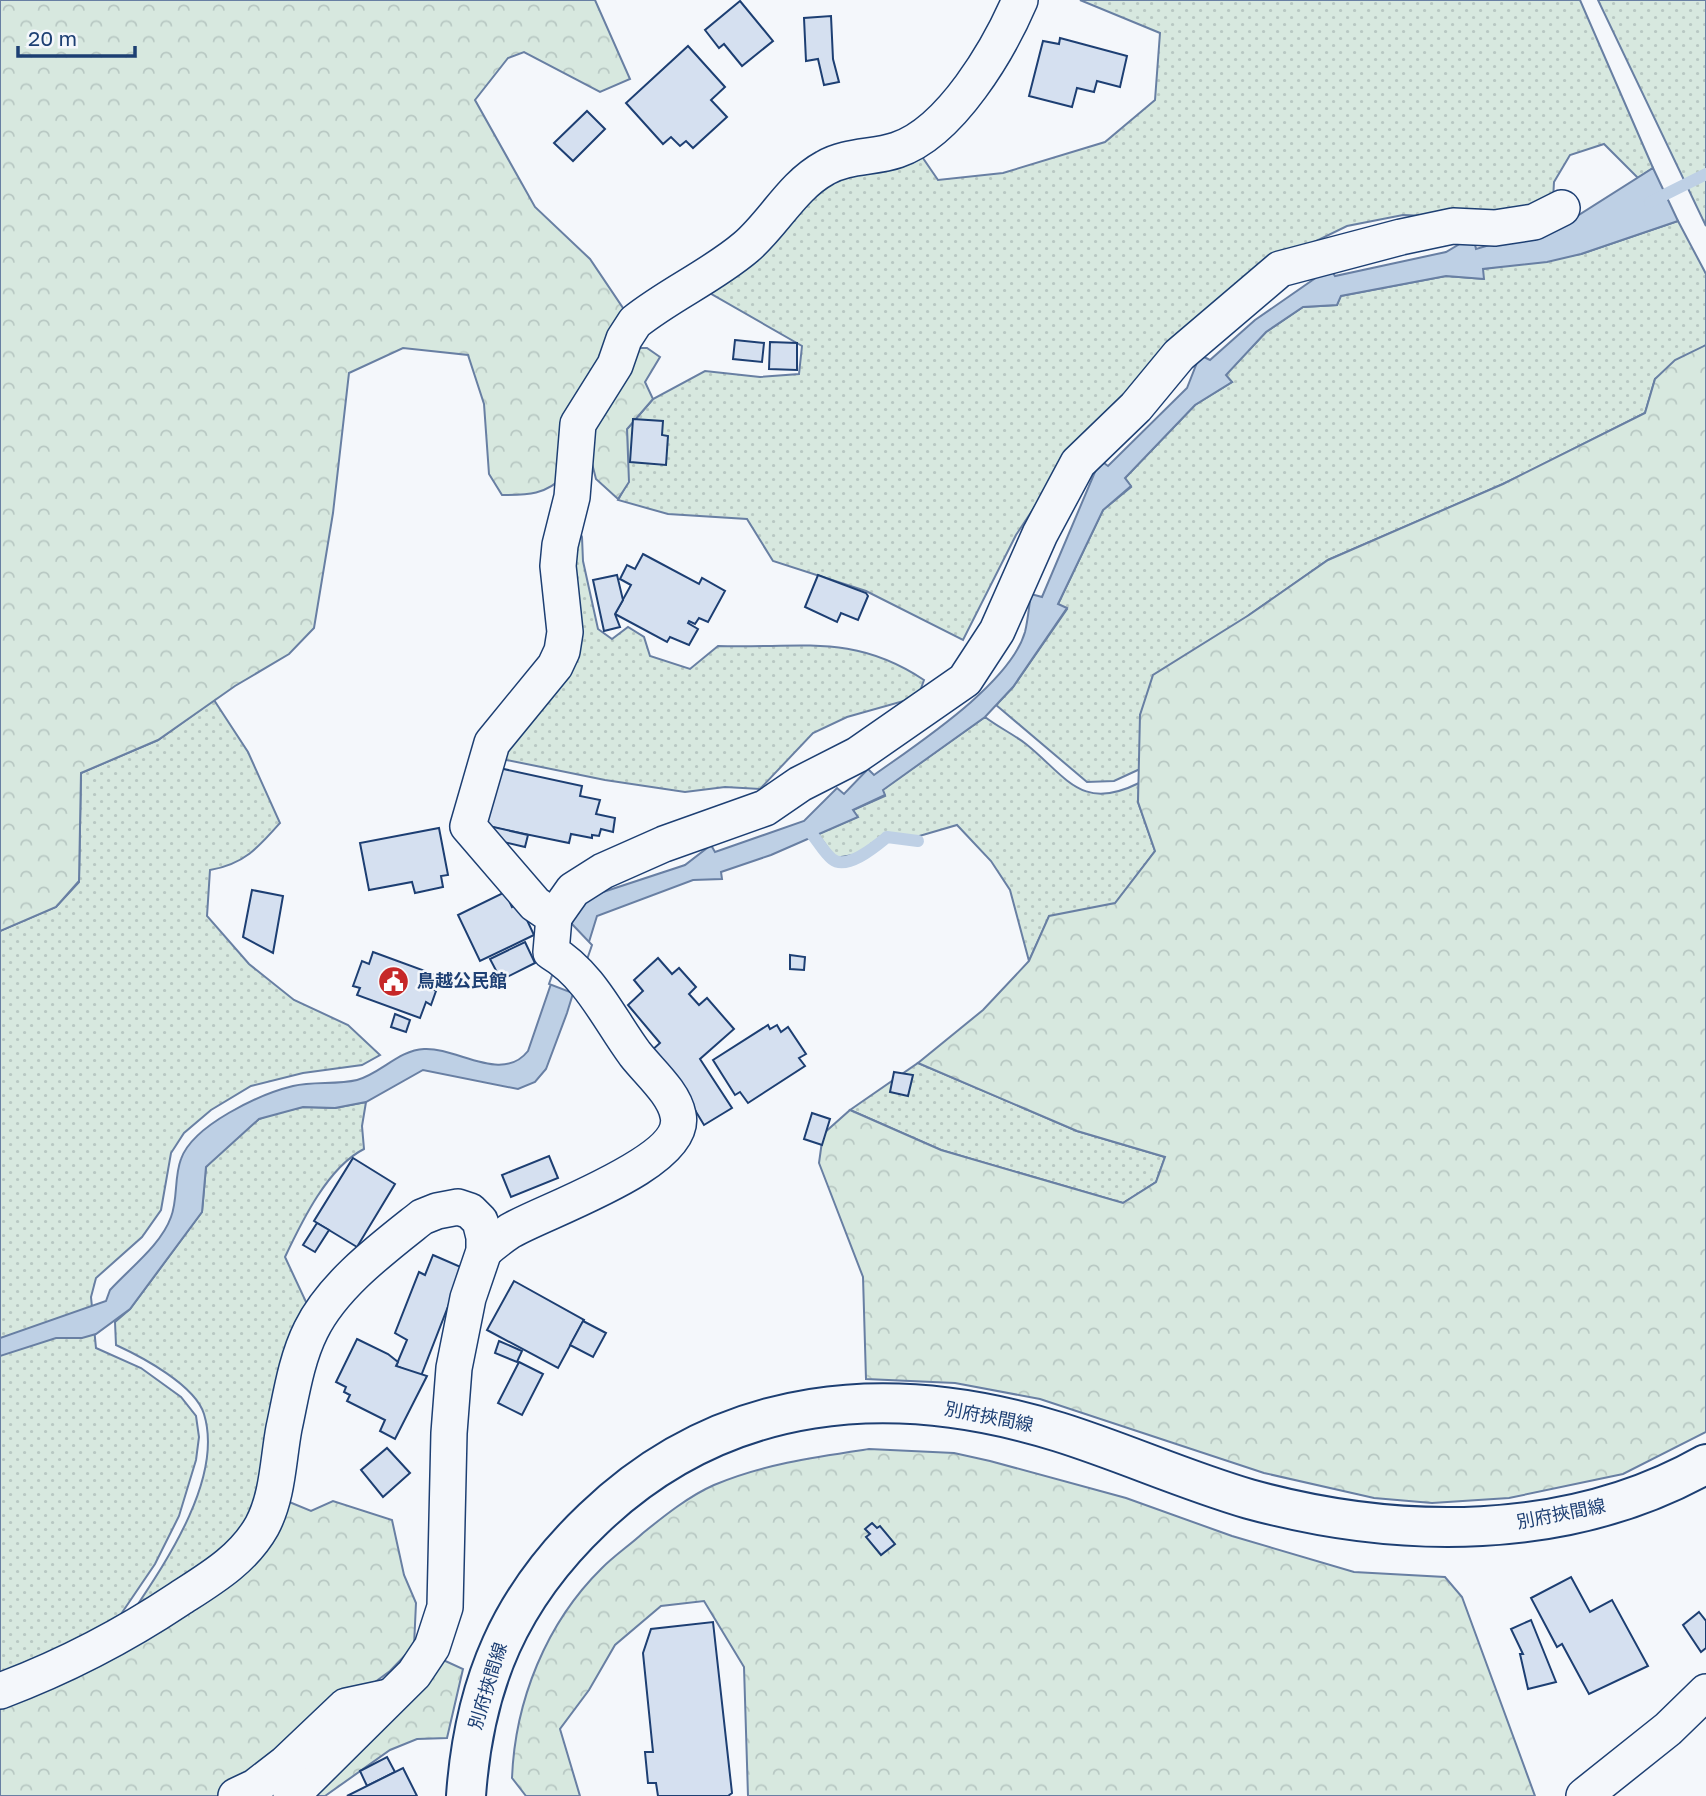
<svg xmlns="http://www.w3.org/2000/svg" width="1706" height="1796" font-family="'Golos Text','Noto Sans JP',sans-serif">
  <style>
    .grass { fill: url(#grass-dots); stroke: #687fa3; stroke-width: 2 }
    .forest { fill: url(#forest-crowns); stroke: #687fa3; stroke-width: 2 }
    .water { fill: #bed0e5; stroke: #687fa3; stroke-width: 2 }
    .pier { fill: #f4f7fb; stroke: #687fa3; stroke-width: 2 }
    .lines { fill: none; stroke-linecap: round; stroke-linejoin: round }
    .stream { stroke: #bed0e5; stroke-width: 12 }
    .building { fill: #d5e0f0; stroke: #1d3f73; stroke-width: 2 }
    .minor-casing { stroke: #1d3f73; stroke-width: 38 }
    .primary-casing { stroke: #1d3f73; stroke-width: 42 }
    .minor { stroke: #f4f7fb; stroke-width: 35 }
    .primary { stroke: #f4f7fb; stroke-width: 38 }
    .labels { text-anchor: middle; stroke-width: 5; stroke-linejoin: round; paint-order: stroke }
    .poi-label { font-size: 18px; font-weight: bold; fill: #1d3f73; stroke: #f4f7fb; text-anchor: start }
    .street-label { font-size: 18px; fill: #1d3f73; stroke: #f4f7fb }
  </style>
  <defs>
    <pattern id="grass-dots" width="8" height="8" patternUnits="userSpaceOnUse" patternTransform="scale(1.75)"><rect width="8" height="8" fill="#d7e8df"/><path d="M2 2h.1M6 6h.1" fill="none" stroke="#b8c8c3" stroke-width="1.8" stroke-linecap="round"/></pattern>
    <pattern id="forest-crowns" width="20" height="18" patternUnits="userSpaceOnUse" patternTransform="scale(1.75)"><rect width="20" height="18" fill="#d7e8df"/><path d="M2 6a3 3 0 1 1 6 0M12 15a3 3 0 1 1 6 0" fill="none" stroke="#b8c8c3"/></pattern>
  </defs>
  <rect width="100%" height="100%" fill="#f4f7fb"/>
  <!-- grass -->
  <g class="grass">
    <path d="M1080 0H1580L1653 168 1638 178 1604 144 1570 155 1554 182 1553 200 1517 213 1455 217 1403 215 1347 226 1275 261 1071 452 1016 535 963 640 866 591 773 561 747 519 668 514 618 500 628 482 627 429 653 399 705 371 760 377 799 374 802 346 701 288 813 190 916 148 938 180 1003 173 1105 142 1155 100 1160 33Z"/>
    <path d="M1598 0H1706V226Z"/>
    <path d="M1678 221 1706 274V345L1655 379 1645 413 1503 484 1328 560 1249 615 1140 715V769L1114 781 1087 782 996 705 1013 687 1067 609 1058 604 1103 510 1131 487 1125 478 1195 405 1232 382 1225 375 1266 332 1303 307 1337 305 1340 296 1446 276 1483 279 1482 269 1581 254Z"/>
    <path d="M575 520 582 537 583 561 598 629 612 639 628 627 644 637 650 656 690 669 718 646C798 649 852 632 924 680L918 697 847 717 813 733 760 789 725 787 685 792 605 780 497 758 535 702Z"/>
    <path d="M214 700 248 752 280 823C258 848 244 864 210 870L207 916 249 964 294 1000 348 1025 380 1055 362 1065 303 1073 251 1086 211 1110 184 1133 171 1153 161 1210 142 1237 96 1278 91 1297 96 1348 141 1368 181 1397 196 1416 199 1437 196 1460 179 1516 155 1564 117 1620 0 1676V931L56 907 79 882 81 773 158 740Z"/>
    <path d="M985 717C998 727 1013 734 1026 744 1067 777 1081 812 1139 783L1138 802 1155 851 1115 904 1049 917 1029 961 1010 890 991 861 957 825 916 837 887 836 865 853 835 858 818 834 857 817 853 810 885 796 882 790Z"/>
    <path d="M918 1063 1077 1131 1165 1157 1156 1182 1123 1203 941 1150 850 1110Z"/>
    <path d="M366 1102 362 1126 364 1149C328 1167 302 1221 285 1257L307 1304 259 1499 247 1531 130 1616C164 1565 224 1479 204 1414 195 1385 142 1357 116 1345L115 1322 130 1309 202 1212 206 1167 224 1147 259 1119 272 1114 303 1107 335 1108Z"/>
  </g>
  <!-- forest -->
  <g class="forest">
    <path d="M0 0H595L630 79 600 92 524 52 508 58 475 100 535 207 590 259 627 314 565 475C546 495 528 495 502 495L489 474 484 404 468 355 403 348 349 373 333 513 314 628 289 654 235 686 158 740 81 773 79 881 56 907 0 931Z"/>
    <path d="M1706 345V1432L1623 1474 1509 1498 1432 1503 1374 1498 1264 1473 1040 1399 955 1383 866 1379 863 1277 819 1163 823 1134 850 1110 941 1150 1123 1203 1156 1182 1165 1157 1077 1131 918 1063 983 1010 1029 961 1049 916 1115 903 1155 851 1138 802 1140 715 1153 675 1249 615 1328 560 1503 484 1645 413 1655 379 1675 360Z"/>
    <path d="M630 348H647L660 357 645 382 653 399 627 429 629 482 618 499 596 479 587 444Z"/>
    <path d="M869 1449 954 1453 990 1461 1126 1498 1232 1536 1354 1572 1445 1577 1462 1597 1535 1796H748L744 1667 704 1601 661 1606 615 1645 589 1690 560 1729 580 1796H526L512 1778C515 1701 546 1623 602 1568 615 1555 630 1545 643 1533 664 1516 689 1496 714 1485 764 1464 815 1457 869 1449Z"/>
    <path d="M282 1499 311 1511 333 1501 392 1520 404 1575 416 1603 414 1646 390 1671 220 1796H0V1706L58 1682Z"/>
    <path d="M441 1659 463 1669 447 1738 417 1739 390 1750 325 1796H303Z"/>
  </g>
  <!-- water -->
  <path class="water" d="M1653 168 1678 221 1581 254 1547 262 1483 269 1484 279 1446 276 1341 296 1337 305 1303 307 1266 332 1226 375 1232 382 1195 405 1125 478 1131 486 1103 510 1058 604 1067 608 1013 687 985 717 883 790 885 795 853 810 858 817 771 855 721 872 722 879 693 880 597 916 567 1013 546 1069 535 1082 518 1089 423 1070 366 1102 335 1108 303 1107 259 1119 206 1167 202 1212 130 1309 96 1334 82 1338H56L0 1356V1338L106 1301 110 1290C130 1268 161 1245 171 1217 178 1199 174 1177 181 1159 193 1125 260 1094 293 1086 314 1081 336 1085 357 1080 380 1074 399 1050 424 1049 457 1047 502 1084 528 1051L577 908 591 896 685 865 711 845 715 852 804 821 837 788 844 794 868 769 874 775C917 744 1010 684 1025 632 1028 620 1029 606 1031 594L1042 597 1100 460 1108 466 1187 388 1200 355 1210 360 1255 320 1330 268 1335 276 1446 252 1473 236 1476 249 1566 223Z"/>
  <!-- pier -->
  <path class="pier" d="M571 923 592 945 575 994 549 984Z"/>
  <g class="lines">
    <!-- stream -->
    <g class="stream">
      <path d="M1650 202 1706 174"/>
      <path d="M807 829C816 837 823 852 832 859 847 871 876 846 887 837L918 841"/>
    </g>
  </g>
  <!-- building -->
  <g class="building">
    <path d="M740 1 773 41 742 66 724 44 719 48 705 30Z"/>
    <path d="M831 16 833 59 839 82 824 85 818 59 806 61 804 18Z"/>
    <path d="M1060 38 1127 56 1120 87 1097 81 1094 92 1077 88 1072 107 1029 96 1043 41 1059 44Z"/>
    <path d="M688 46 725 87 711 100 727 117 693 148 686 141 680 146 671 137 663 144 626 103Z"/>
    <path d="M587 111 605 129 573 161 554 143Z"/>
    <path d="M735 340 764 343 762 362 733 359Z"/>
    <path d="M770 342 797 343V370L769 369Z"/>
    <path d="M633 419 663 421 662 435 668 436 666 465 630 462Z"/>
    <path d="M643 554 699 584 702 578 725 591 708 622 699 618 695 624 689 621 688 623 698 629 689 645 670 637 667 642 615 614 631 585 620 579 627 565 635 569Z"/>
    <path d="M617 575 623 600 615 614 620 627 604 631 593 580Z"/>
    <path d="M818 575 866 593 868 596 858 620 841 613 837 622 805 607Z"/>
    <path d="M499 768 582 786 580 796 600 800 596 814 615 818 613 832 601 829 599 836 592 835V838L571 834 569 843 486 826Z"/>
    <path d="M489 826 528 835 525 847 486 838Z"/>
    <path d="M439 828 448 875 441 876 443 887 415 893 412 882 369 890 360 843Z"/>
    <path d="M252 890 283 896 273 953 243 937Z"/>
    <path d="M505 892 512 907 519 903 534 935 480 961 458 915Z"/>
    <path d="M525 942 535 963 501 980 490 959Z"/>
    <path d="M373 952 436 975 431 988 436 991 431 1005 426 1002 420 1018 357 995 360 988 353 986 362 961 369 964Z"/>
    <path d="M790 955 805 957 804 970 790 969Z"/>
    <path d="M658 958 672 974 679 968 696 987 689 994 699 1005 707 998 734 1029 700 1059 732 1108 704 1125 681 1087 650 1052 660 1043 628 1005 643 991 634 980Z"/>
    <path d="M395 1014 410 1020 406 1032 391 1027Z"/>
    <path d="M768 1025 770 1029 777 1025 781 1032 788 1027 806 1054 799 1058 805 1066 748 1103 740 1092 735 1095 713 1060Z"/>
    <path d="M894 1072 913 1075 908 1096 890 1092Z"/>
    <path d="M812 1113 830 1119 822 1145 804 1139Z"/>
    <path d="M549 1156 558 1178 511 1197 502 1175Z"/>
    <path d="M353 1158 395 1184 357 1247 314 1221Z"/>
    <path d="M317 1223 329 1230 315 1252 303 1245Z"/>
    <path d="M433 1255 463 1268 421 1376 396 1366 407 1340 395 1333 419 1272 425 1275Z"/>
    <path d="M514 1281 584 1320 558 1368 487 1330Z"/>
    <path d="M583 1321 606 1333 593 1357 570 1345Z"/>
    <path d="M357 1339 388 1354 398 1362 396 1366 427 1376 395 1439 380 1431 385 1420 347 1401 350 1395 344 1392 346 1387 336 1382Z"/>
    <path d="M499 1341 522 1351 517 1362 495 1353Z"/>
    <path d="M519 1362 543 1374 522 1415 498 1403Z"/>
    <path d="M387 1448 410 1473 383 1497 361 1470Z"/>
    <path d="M872 1523 877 1528 880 1526 895 1544 881 1555 866 1537 870 1534 865 1529Z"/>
    <path d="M1571 1577 1590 1612 1612 1600 1648 1666 1589 1694 1562 1644 1557 1647 1531 1598Z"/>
    <path d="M1699 1612 1706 1621V1648L1701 1652 1683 1625Z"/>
    <path d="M1531 1620 1556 1682 1528 1689 1520 1654H1523L1511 1629Z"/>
    <path d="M713 1622 732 1793 728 1796H658L656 1783H648L645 1752H653L643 1653 651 1629Z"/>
    <path d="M387 1757 395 1772 367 1786 360 1771Z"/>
    <path d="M403 1768 417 1796H347Z"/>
  </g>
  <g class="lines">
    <defs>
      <g id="minor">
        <path d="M554 917 573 890 603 871 664 844 765 808 800 784 857 755 965 680 997 631 1040 534 1078 463 1136 407 1179 355 1280 269 1401 237 1453 226 1495 228 1534 222 1562 208"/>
        <path d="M484 1251C492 1244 501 1237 510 1231 543 1211 689 1163 678 1115 674 1093 649 1072 635 1054 609 1019 590 975 551 952L554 917 535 904 468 826 492 743 555 666 562 651 565 632 558 566 560 545 572 497 578 424 615 365 624 339 635 322C670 294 712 276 746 247 774 223 792 186 825 168 847 155 874 158 897 150 951 132 999 49 1020 0"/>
        <path d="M0 1691C64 1667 122 1637 179 1599 210 1579 243 1560 262 1526 278 1496 278 1460 284 1428 291 1396 296 1360 311 1330 333 1285 383 1248 422 1217L437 1211 458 1207 470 1211 480 1221 484 1237V1251L468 1298 454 1368 449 1433 445 1607 432 1647 414 1674 291 1796"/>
        <path d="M236 1796 255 1787 286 1763 346 1706 388 1697"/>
        <path d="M1584 1796 1668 1729 1706 1692"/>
      </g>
      <path id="primary" d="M466 1796C474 1683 510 1598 593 1519 724 1393 891 1380 1059 1432 1123 1452 1184 1480 1249 1499 1398 1540 1568 1542 1706 1464"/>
    </defs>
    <!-- minor casing -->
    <use href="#minor" class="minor-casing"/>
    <!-- primary casing -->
    <use href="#primary" class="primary-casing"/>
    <!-- minor -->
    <use href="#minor" class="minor"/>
    <!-- primary -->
    <use href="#primary" class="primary"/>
  </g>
  <!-- icons -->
  <defs>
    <symbol id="civic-disc" viewBox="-11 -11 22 22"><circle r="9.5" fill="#c62828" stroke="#f4f7fb"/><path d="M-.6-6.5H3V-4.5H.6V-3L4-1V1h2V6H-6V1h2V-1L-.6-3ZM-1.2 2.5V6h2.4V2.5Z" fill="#fff"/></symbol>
  </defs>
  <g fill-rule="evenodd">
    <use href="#civic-disc" x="376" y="964" width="35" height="35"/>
  </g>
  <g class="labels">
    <!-- poi labels -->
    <g class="poi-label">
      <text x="417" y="987">鳥越公民館</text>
    </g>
    <!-- street labels -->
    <g class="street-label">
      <text transform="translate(989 1417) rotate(11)" y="6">別府挾間線</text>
      <text transform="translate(1561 1514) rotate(-11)" y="6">別府挾間線</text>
      <text transform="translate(488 1686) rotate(-73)" y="6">別府挾間線</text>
    </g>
  </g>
  <!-- scale -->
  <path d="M18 46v10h117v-10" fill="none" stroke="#1d3f73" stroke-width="3.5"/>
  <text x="28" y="46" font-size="21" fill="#1d3f73" stroke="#f4f7fb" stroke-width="5" paint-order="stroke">20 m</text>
</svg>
